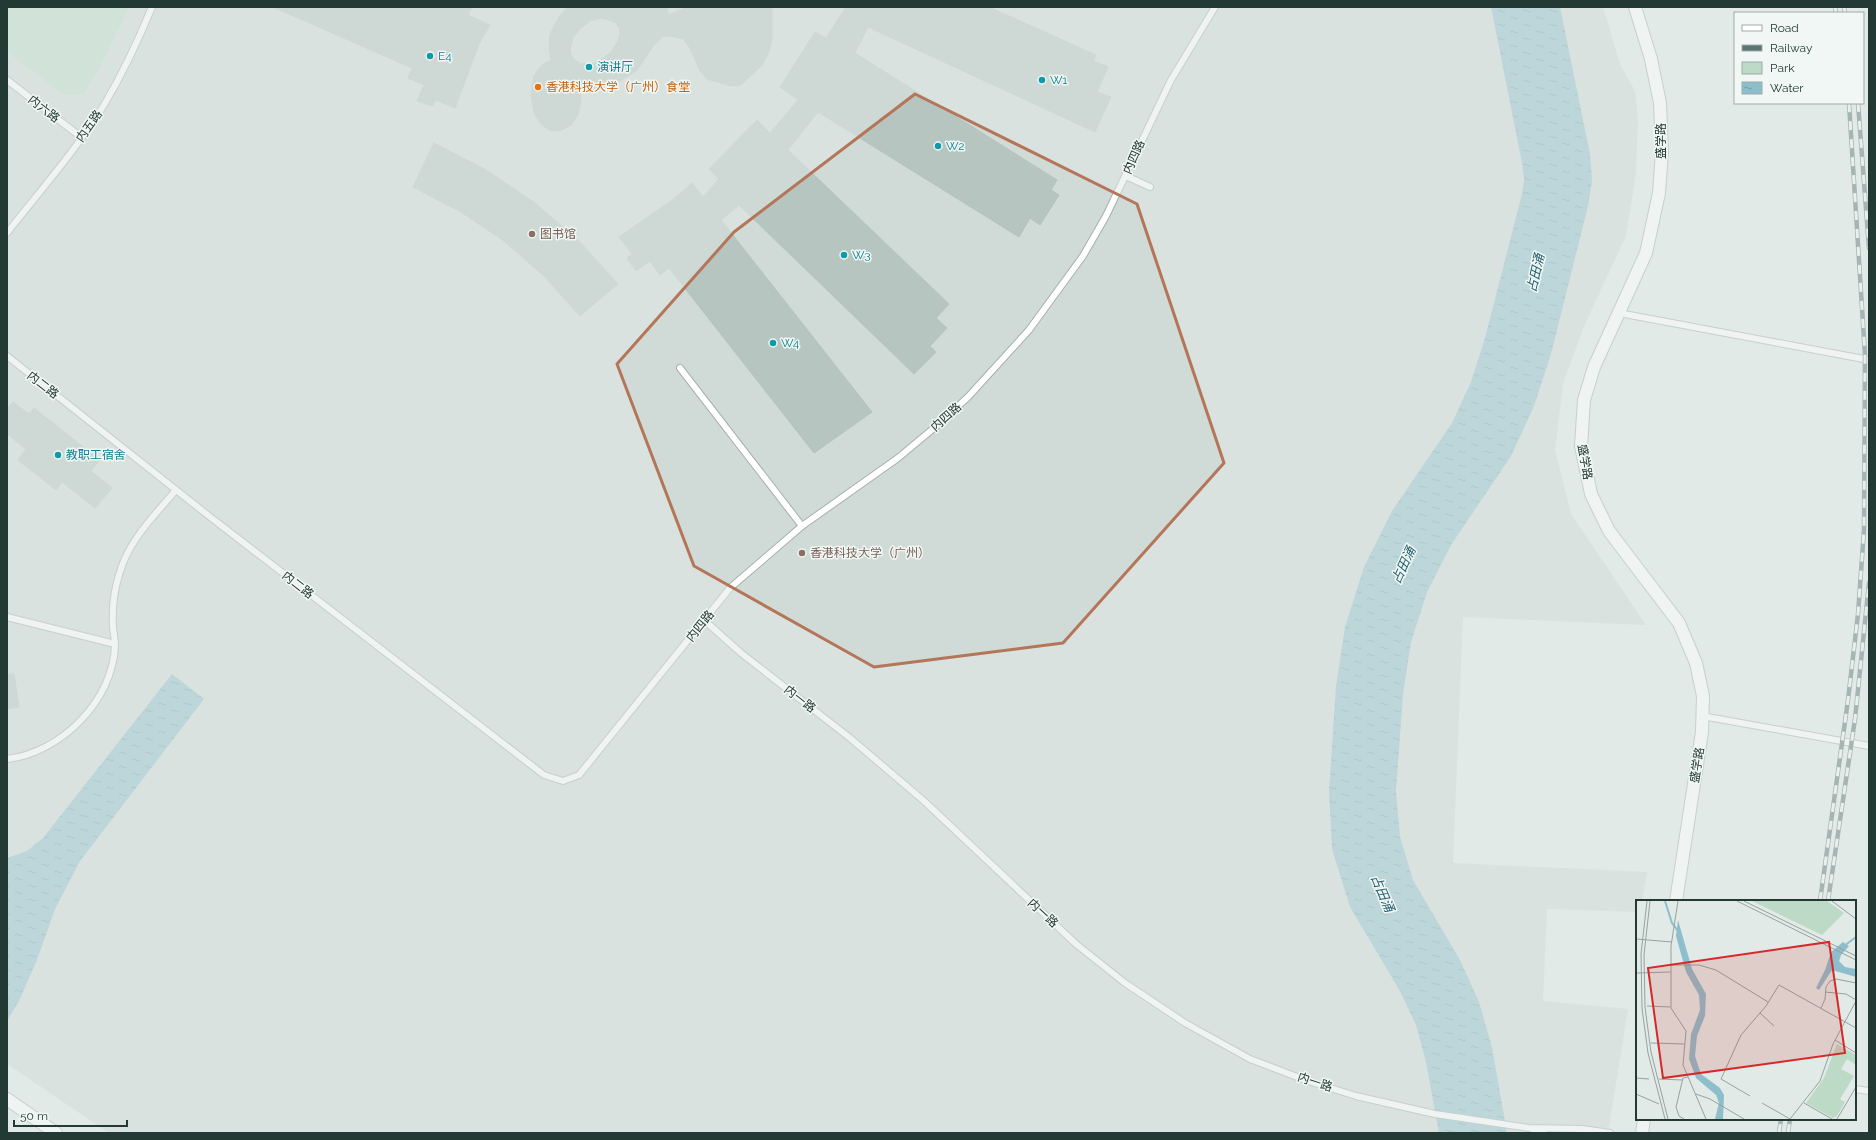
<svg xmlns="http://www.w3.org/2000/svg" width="1876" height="1140" font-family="Raleway,'Noto Sans SC',sans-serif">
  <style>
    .built { fill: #d0dad6 }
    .green { fill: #bcdac5 }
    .water { fill: url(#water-ripples) }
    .building { fill: #b7c5c0; stroke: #b4c3be; fill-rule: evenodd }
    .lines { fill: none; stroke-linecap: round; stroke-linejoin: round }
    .service-casing { stroke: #a4b1ae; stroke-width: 8 }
    .tertiary-casing { stroke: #a4b1ae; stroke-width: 14 }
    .service { stroke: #fff; stroke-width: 6 }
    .tertiary { stroke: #fff; stroke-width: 12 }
    .rail-casing { stroke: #5d7570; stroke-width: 4.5 }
    .rail { stroke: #f1f7f4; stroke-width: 3; stroke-dasharray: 9; stroke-linecap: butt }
    .marked { fill: none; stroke: #b47658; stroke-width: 3; stroke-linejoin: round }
    .culture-dot { fill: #0f9aa8; stroke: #f1f7f4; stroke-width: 1.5 }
    .food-dot { fill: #e8710a; stroke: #f1f7f4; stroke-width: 1.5 }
    .education-dot { fill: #8d6e63; stroke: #f1f7f4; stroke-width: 1.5 }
    .labels { text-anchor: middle; stroke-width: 3; stroke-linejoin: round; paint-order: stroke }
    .culture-label { font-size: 12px; fill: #0d838f; stroke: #f1f7f4; text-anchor: start }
    .food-label { font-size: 12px; fill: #c56008; stroke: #f1f7f4; text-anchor: start }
    .street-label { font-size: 12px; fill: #233934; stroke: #f1f7f4 }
    .education-label { font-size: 12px; fill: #785e54; stroke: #f1f7f4; text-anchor: start }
    .water-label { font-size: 13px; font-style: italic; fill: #235f70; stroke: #f1f7f4 }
    .inset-river { fill: none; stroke: #8ebecb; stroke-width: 2 }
    .inset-road { fill: none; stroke: #95a39f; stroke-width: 1 }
    .view { fill: #d62828; fill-opacity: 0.15; stroke: #d62828; stroke-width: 2 }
    .inset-edge { fill: none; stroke: #233934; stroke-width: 2 }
  </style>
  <defs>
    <pattern id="water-ripples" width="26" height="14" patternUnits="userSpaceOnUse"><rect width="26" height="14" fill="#8ebecb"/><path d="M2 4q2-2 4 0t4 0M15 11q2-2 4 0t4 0" fill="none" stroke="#749ba6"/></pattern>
  </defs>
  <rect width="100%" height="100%" fill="#e1eae7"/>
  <!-- built -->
  <path class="built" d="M7 7H1603L1620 64 1635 91 1638 120 1636 173 1626 236 1585 324 1563 384 1555 450 1571 514 1646 625 1463 617 1453 863 1647 872 1642 901H1637V912L1547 909 1543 1001 1628 1009 1608 1133H109L7 1064Z"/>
  <!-- green -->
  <path class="green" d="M7 7H129L101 65 84 94 64 95 7 52Z"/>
  <!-- water -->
  <g class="water">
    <path d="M1491 7H1560L1590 154 1592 181 1588 206 1551 354 1534 406 1511 456 1451 545 1427 592 1411 642 1403 694 1396 791 1400 837 1413 880 1460 960 1479 1002 1492 1047 1507 1133H1439L1426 1062 1416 1025 1400 991 1350 907 1332 849 1329 791 1336 686 1345 627 1364 567 1392 511 1452 423 1471 382 1485 338 1522 194 1524 179 1522 163Z"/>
    <path d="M172 674 204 699 80 861 55 909 37 960 19 1001 7 1021V858L27 851 43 838Z"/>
  </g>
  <!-- building -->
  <g class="building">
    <path d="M273 7H472L468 15 490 25 479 44 455 108 435 100 433 106 417 101 424 85 408 78 412 68Z"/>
    <path d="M568 7H667L668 15 687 7H772V39L769 52 762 65 741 85 731 86 707 79 700 71 690 48 683 39 671 36 662 37 654 45 637 70 620 81 604 87 580 90 581 101 578 115 571 125 560 131 549 130 541 124 534 113 531 95 534 75 542 65 551 60 549 48 550 34 559 17ZM601 18 615 22 619 27 620 34 618 41 612 51 601 60 594 63 580 64 575 60 571 55 570 49 573 38 580 29 590 21Z"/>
    <path d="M846 7H989L1096 55 1093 61 1108 67 1097 92 1111 97 1095 132 868 27 855 53 1057 180 1051 190 1059 195 1040 225 1030 218 1019 237 818 112 788 150 949 304 936 318 947 328 930 346 936 352 914 374 739 205 721 220 872 412 814 453 669 268 660 275 650 261 636 271 627 258 632 254 619 237 675 198 692 183 703 197 719 179 709 169 757 120 770 133 798 100 780 87 815 32 826 38Z"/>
    <path d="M434 143 486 170 535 203 579 241 618 284 580 316 544 276 504 241 461 212 413 187Z"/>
    <path d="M13 402 29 414 34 408 100 460 91 471 112 488 95 508 62 482 56 490 18 460 26 449 7 434V409Z"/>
    <path d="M7 674H14L19 707 7 709Z"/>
  </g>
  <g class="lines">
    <defs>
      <g id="service">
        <path d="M7 80 81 137"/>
        <path d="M1126 176 1150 187"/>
        <path d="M7 233C40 191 76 150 104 105 123 73 138 41 152 7"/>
        <path d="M1619 313 1869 360"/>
        <path d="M7 356 209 516 544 775 563 781 579 775 730 588 802 526 898 458 934 428 968 397 1029 330 1083 256 1106 216 1171 80 1215 7"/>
        <path d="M680 368 802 526"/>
        <path d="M7 617 115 644"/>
        <path d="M704 620 741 653 850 738 924 801 1076 944 1125 983 1185 1023 1250 1059 1305 1080 1356 1096 1435 1114 1529 1128 1582 1129 1610 1133"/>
        <path d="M1702 716 1869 746"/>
        <path d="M7 759C61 753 114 700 115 644 115 638 113 632 113 626 112 609 114 591 119 575 128 541 154 516 176 490"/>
        <path d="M1855 1089 1869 1091"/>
        <path d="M1532 1129 1544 1133"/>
      </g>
      <g id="tertiary">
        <path d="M1635 7 1651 59 1660 103 1662 151 1659 193 1646 253 1594 367 1584 400 1581 446 1591 494 1609 531 1679 623 1696 663 1703 696 1702 732 1676 901"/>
        <path d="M7 1099 56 1133"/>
        <path d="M1642 1133 1644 1119"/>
      </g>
    </defs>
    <!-- service casing -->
    <use href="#service" class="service-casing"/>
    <!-- tertiary casing -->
    <use href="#tertiary" class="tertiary-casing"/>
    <!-- service -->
    <use href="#service" class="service"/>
    <!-- tertiary -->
    <use href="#tertiary" class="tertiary"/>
    <defs>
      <g id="rail">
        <path d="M1835 7 1836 13"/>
        <path d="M1844 7 1845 13"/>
        <path d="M1858 103 1869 248"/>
        <path d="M1820 901 1848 700 1858 614 1864 530 1865 355 1849 103"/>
        <path d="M1828 901 1855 719 1869 583"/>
        <path d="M1779 1133 1781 1119"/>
        <path d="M1788 1133 1790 1119"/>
      </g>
    </defs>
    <!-- rail casing -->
    <use href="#rail" class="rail-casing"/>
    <!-- rail -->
    <use href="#rail" class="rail"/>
  </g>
  <!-- marked area -->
  <path d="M0 0H1876V1140H0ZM915 94 1137 204 1224 463 1063 643 874 667 694 566 617 364 734 232Z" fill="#e1eae7" fill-opacity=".55" fill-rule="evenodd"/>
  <path class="marked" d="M915 94 1137 204 1224 463 1063 643 874 667 694 566 617 364 734 232Z"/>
  <!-- markers -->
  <g class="culture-dot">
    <circle cx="430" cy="56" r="4"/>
    <circle cx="589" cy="67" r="4"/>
    <circle cx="1042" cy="80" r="4"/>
    <circle cx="938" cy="146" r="4"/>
    <circle cx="844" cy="255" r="4"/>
    <circle cx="773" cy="343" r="4"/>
    <circle cx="58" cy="455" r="4"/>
  </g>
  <circle class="food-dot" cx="538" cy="87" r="4"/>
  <g class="education-dot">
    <circle cx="532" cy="234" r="4"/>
    <circle cx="802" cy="553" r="4"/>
  </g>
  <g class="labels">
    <!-- culture labels -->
    <g class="culture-label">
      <text x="438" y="60">E4</text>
      <text x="597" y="71">演讲厅</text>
      <text x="1050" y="84">W1</text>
      <text x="946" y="150">W2</text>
      <text x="852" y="259">W3</text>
      <text x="781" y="347">W4</text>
      <text x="66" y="459">教职工宿舍</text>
    </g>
    <!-- food labels -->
    <g class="food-label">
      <text x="546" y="91">香港科技大学（广州）食堂</text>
    </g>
    <!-- street labels -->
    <g class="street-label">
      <text transform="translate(44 109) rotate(38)" y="4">内六路</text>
      <text transform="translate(89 126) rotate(-55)" y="4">内五路</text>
      <text transform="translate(1661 141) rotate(-90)" y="4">盛学路</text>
      <text transform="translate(1134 157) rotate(-66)" y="4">内四路</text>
      <text transform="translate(43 385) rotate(38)" y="4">内二路</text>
      <text transform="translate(946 417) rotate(-42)" y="4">内四路</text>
      <text transform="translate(1585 462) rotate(80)" y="4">盛学路</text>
      <text transform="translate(298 585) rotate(38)" y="4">内二路</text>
      <text transform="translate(700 626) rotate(-51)" y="4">内四路</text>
      <text transform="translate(800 699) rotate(38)" y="4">内一路</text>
      <text transform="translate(1697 765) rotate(-81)" y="4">盛学路</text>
      <text transform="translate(1043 913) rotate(43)" y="4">内一路</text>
      <text transform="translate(1315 1082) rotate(18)" y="4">内一路</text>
    </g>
    <!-- education labels -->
    <g class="education-label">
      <text x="540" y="238">图书馆</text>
      <text x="810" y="557">香港科技大学（广州）</text>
    </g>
    <!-- water labels -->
    <g class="water-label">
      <text transform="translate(1535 273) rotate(-77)" y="5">占田涌</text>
      <text transform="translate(1403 565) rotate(-65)" y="5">占田涌</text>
      <text transform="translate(1383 893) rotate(67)" y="5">占田涌</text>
    </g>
  </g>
  <!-- overview -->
  <g transform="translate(1636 900)">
    <rect width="220" height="220" fill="#e1eae7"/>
    <path d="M116 1H191L208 13 186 35ZM201 144 220 155V165L211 159 205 169 218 176 204 199 209 202 201 216 197 218 170 203 188 178Z" fill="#bcdac5"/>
    <path d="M42 20 56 69 70 94 69 116 61 136 59 156 65 174 84 188 88 195 87 219H79L83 203 80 195 60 178 53 159 55 134 64 110 63 95 50 72 40 36ZM207 42 213 46 205 55 203 61 209 67 220 69V77L196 70 183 90 180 88 189 70 195 52Z" fill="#8ebecb"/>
    <path class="inset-river" d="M29 1 36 23 42 31M208 46 220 37"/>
    <path class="inset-road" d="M11 1 5 54 6 108 12 153 29 219M14 1 8 55 9 107 15 152 32 219M42 1 35 46V108L50 131 47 165 70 219M101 1 220 60M108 1 220 56M196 1 220 19M0 39 36 42M35 65H63L80 70 132 102M0 73 35 72M189 92 210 94 220 100M11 106 34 107M185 108 189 99 190 87 194 81 200 79 220 83M124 113 138 126M199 140 220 153M15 143 48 144M0 178 13 179M23 179 46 180M0 194 23 204M60 194 74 199 108 219M114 196 85 179 105 135 130 106 143 85 220 128M126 203 154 219M168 203 196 219M48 219 43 216 40 207 47 178 52 177M154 219 184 181 197 144 220 101M201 219 220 187"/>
    <path class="view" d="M193 42 209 153 27 178 12 68Z"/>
    <rect width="220" height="220" class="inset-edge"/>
  </g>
  <!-- border -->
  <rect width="1876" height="1140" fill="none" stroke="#233934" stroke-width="16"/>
  <!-- legend -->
  <rect x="1734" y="12" width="130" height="92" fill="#f1f7f4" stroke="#9faba7"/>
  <rect x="1742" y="25" width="20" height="6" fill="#ffffff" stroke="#9faba7"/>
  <text x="1770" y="32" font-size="12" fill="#233934">Road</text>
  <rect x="1742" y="45" width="20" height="6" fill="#5d7570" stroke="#9faba7"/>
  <text x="1770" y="52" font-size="12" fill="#233934">Railway</text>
  <rect x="1742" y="62" width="20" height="12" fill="#bcdac5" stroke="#9faba7"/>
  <text x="1770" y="72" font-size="12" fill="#233934">Park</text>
  <rect x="1742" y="82" width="20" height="12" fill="url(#water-ripples)" stroke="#9faba7"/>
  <text x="1770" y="92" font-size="12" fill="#233934">Water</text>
  <!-- scale -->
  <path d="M14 1120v6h113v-6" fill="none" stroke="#233934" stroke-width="2"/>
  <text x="20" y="1120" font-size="12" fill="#233934" stroke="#f1f7f4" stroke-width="3" paint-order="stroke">50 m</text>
</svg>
